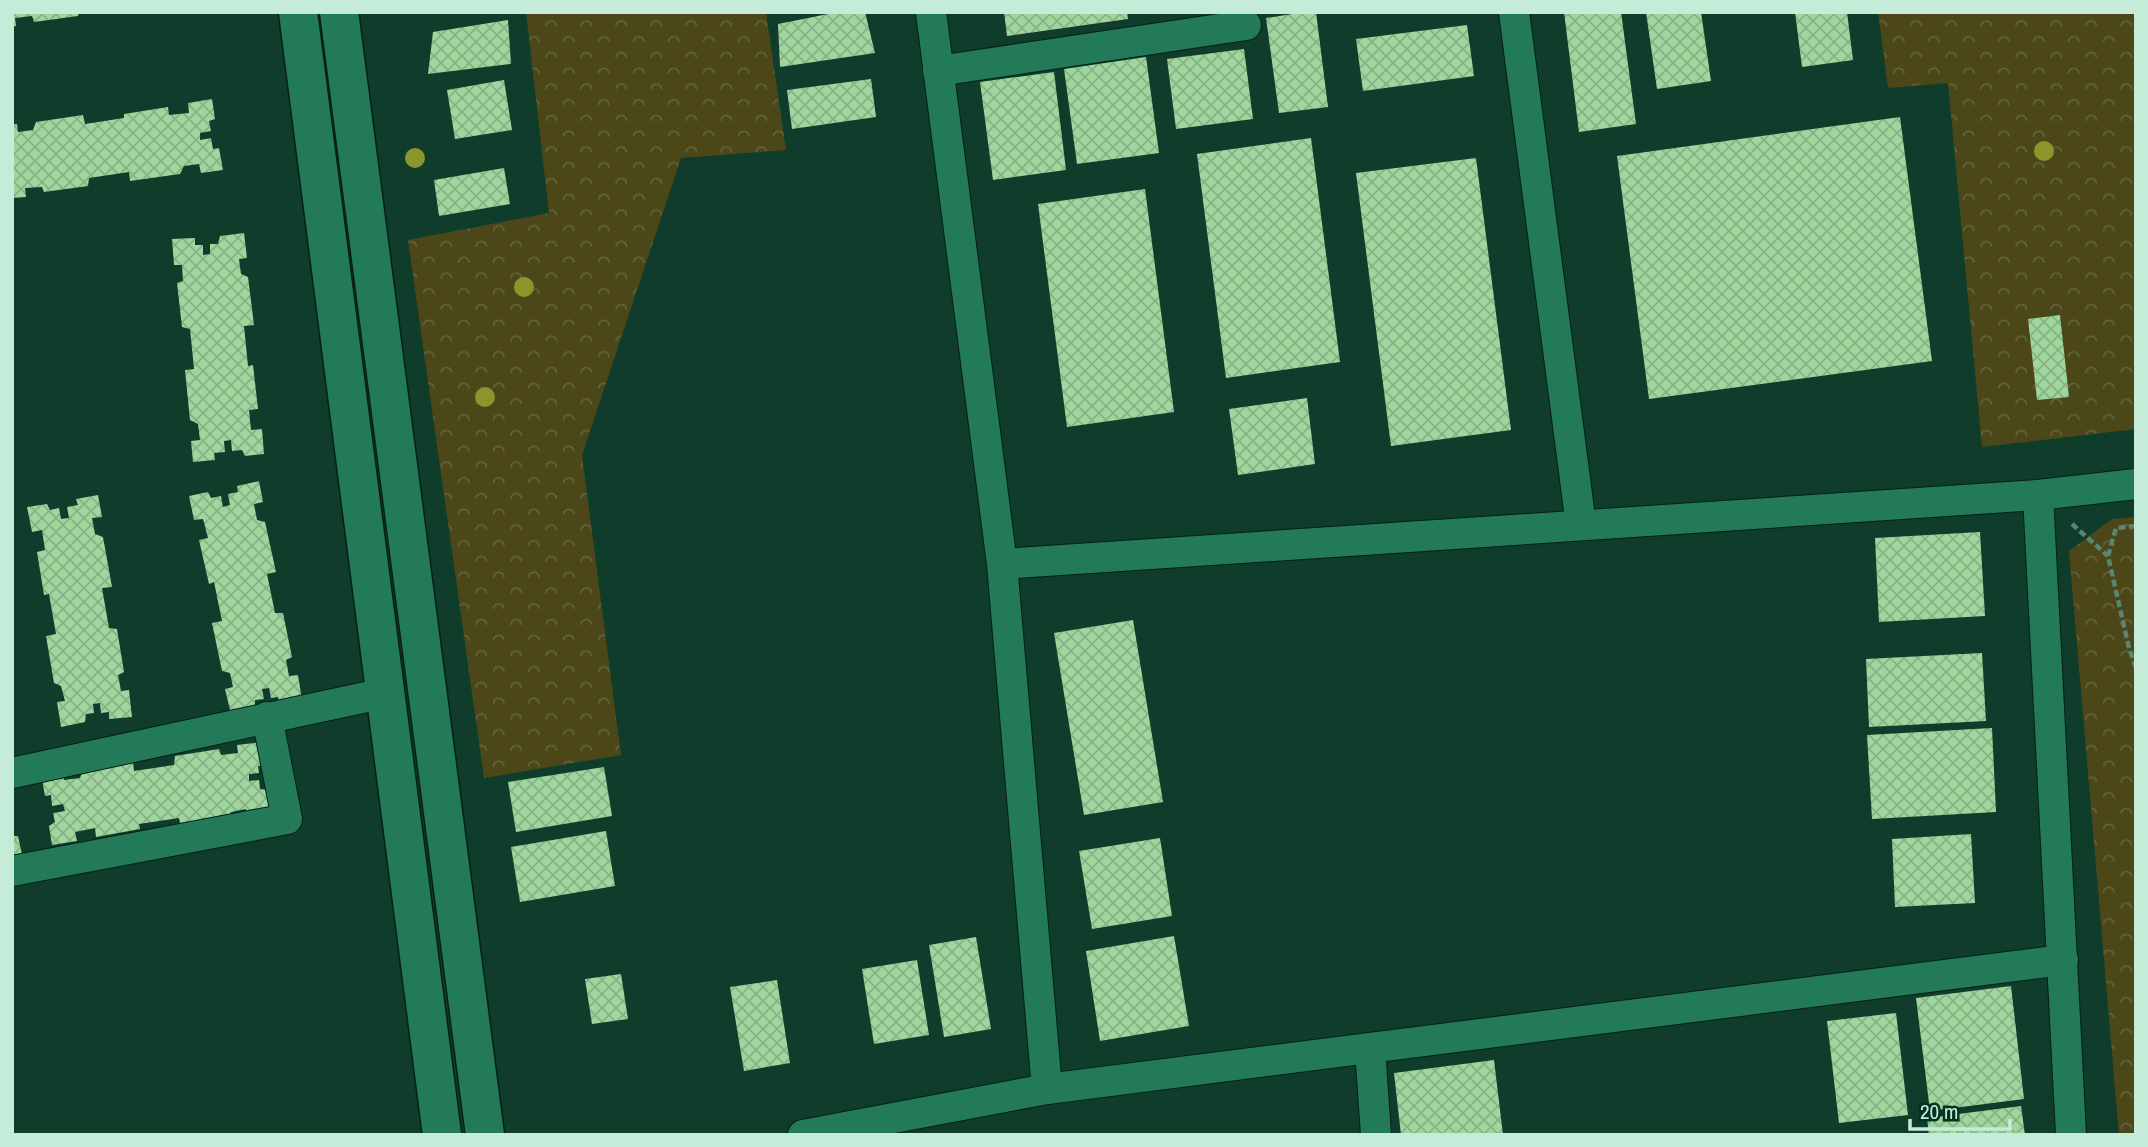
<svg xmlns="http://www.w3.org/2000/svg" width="2148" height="1147" font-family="'Archivo Narrow',sans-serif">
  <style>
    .park { fill: url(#park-crowns) }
    .building { fill: url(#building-cross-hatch) }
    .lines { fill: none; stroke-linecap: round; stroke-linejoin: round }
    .minor-casing { stroke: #062016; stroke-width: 32 }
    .secondary-casing { stroke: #062016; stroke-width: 41 }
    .path { stroke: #5a8573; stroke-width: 4.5; stroke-dasharray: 7 3.5; stroke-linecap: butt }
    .minor { stroke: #227a59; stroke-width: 30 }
    .secondary { stroke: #227a59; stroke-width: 38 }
    .tree { fill: #8a962c }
  </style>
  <defs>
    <pattern id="park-crowns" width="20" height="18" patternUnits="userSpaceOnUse" patternTransform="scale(1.75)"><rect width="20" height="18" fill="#4b4719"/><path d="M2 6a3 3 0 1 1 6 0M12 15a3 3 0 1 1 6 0" fill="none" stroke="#63623a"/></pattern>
    <pattern id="building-cross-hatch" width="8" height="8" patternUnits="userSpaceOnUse" patternTransform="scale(1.75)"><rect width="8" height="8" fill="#9fd69d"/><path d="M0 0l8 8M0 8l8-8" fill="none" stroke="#86b286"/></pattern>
  </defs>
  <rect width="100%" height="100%" fill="#0f3c2b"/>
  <!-- park -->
  <g class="park">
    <path d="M526 12H766L786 150 681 158 582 455 621 755 484 778 408 240 549 213Z"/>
    <path d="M1878 12H2136V429L1982 447 1948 83 1888 88Z"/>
    <path d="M2136 517V1135H2119L2069 551 2112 519Z"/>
  </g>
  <!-- building -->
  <g class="building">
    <path d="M12 12H79L78 16 34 22 32 16 15 18 16 26 12 27Z"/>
    <path d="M838 12H865L875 53 780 67 778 24Z"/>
    <path d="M1004 12H1127L1128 19 1007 36Z"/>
    <path d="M1305 12H1316L1328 107 1279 113 1266 18Z"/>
    <path d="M1564 12H1621L1636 124 1579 132Z"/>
    <path d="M1646 12H1701L1711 81 1657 89Z"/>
    <path d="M1795 12H1847L1853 60 1802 67Z"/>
    <path d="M508 20 511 64 428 74 433 32Z"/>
    <path d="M1467 25 1474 76 1363 91 1356 39Z"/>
    <path d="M1244 49 1253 119 1176 129 1167 59Z"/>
    <path d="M1146 57 1159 153 1077 164 1064 69Z"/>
    <path d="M1054 72 1066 170 993 180 980 82Z"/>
    <path d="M871 79 876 117 792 129 787 90Z"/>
    <path d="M504 80 512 130 455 139 447 90Z"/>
    <path d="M212 99 215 119 209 121 211 131 200 133V140L211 138 213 149 219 148 223 170 201 173 199 164 184 166 180 174 130 181 129 172 89 178 88 186 44 192 42 187 25 188 26 197 12 198V167H14V160L12 161V124H17L18 132 33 130 36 122 83 115 85 124 124 118V114L168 107 169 115 189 113 188 103Z"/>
    <path d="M1900 117 1932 361 1649 399 1617 156Z"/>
    <path d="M1311 138 1340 362 1226 378 1197 154Z"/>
    <path d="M1476 158 1511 430 1391 446 1356 173Z"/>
    <path d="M504 168 510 204 439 216 434 180Z"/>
    <path d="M1145 189 1174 412 1067 427 1038 204Z"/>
    <path d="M244 233 247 258 239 259 241 274 248 277 254 325 244 326 248 366 253 365 258 409 249 410 251 430 262 429 264 454 245 456 242 450 232 451 231 440 224 441 225 452 214 453 215 460 193 462 191 441 200 440 198 424 190 420 185 370 194 369 190 329 182 327 177 283 183 281 182 265H174L172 239 195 238V245H203V255L210 254V244H218L220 236Z"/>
    <path d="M2060 315 2069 397 2037 400 2028 319Z"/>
    <path d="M1307 398 1315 464 1238 475 1229 409Z"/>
    <path d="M259 481 263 502 254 504 257 520 265 522 276 572 267 574 275 613H283L292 657 286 660 289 676 298 675 302 700 279 704 278 697 271 698 269 688 262 689 264 699 255 700V709L231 714 225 689 233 687 230 673 222 671 212 623 222 621 214 582 209 584 199 540 208 538 203 519 194 520 189 496 208 492 211 498 221 496 223 507 230 505 228 494 238 492 237 486Z"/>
    <path d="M98 495 102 517 92 518 95 534 103 537 112 587 102 588 109 628 117 629 124 672 118 675 121 691 129 690 132 717 109 719V712L101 713 100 703 93 704 94 713 86 714 85 722 61 727 57 702 65 701 61 686 54 683 46 636 56 634 49 594 44 595 37 552 45 550 42 530 32 532 27 507 47 504 50 510 59 508 61 519 69 518 67 507 78 505 76 499Z"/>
    <path d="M1980 532 1985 616 1879 622 1875 538Z"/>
    <path d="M1133 620 1163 802 1084 815 1054 633Z"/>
    <path d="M1982 653 1986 721 1869 727 1866 659Z"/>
    <path d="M1992 728 1996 812 1872 819 1867 735Z"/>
    <path d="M263 742 265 765 258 766 259 773 249 774V781L259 780 260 789 268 790 272 813 247 817 246 809 231 812 229 820 181 828 179 818 139 824 140 829 96 837 95 828 75 832 77 841 52 845 49 826 55 822 53 813 65 811 63 804 52 806 51 795 45 796 41 774 62 771 64 780 80 778 83 770 133 762 134 771 174 765 175 756 219 749 221 755 238 753 237 745Z"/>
    <path d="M604 767 612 816 516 832 508 782Z"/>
    <path d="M606 831 615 886 520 902 511 847Z"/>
    <path d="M1971 834 1975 903 1895 907 1892 839Z"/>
    <path d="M12 836H18L23 859 12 862Z"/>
    <path d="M1160 838 1172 916 1092 929 1079 851Z"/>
    <path d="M1174 936 1189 1026 1100 1041 1086 951Z"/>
    <path d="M976 937 991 1029 944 1037 929 945Z"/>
    <path d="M917 960 929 1035 874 1044 862 969Z"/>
    <path d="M621 974 628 1019 592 1024 585 979Z"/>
    <path d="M777 980 790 1063 744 1071 730 987Z"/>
    <path d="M2011 986 2024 1099 1930 1111 1916 998Z"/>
    <path d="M1896 1013 1908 1115 1839 1123 1827 1021Z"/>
    <path d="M1494 1060 1503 1135H1401L1394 1073Z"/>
    <path d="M2021 1106 2025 1135H1929L1927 1118Z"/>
  </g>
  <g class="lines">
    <defs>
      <g id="minor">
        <path d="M931 12 1002 564 1047 1089"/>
        <path d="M1514 12 1581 525"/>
        <path d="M938 71 1246 25"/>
        <path d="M2038 495 2071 1135"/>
        <path d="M1002 564 2038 495 2136 484"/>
        <path d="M12 773 385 693"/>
        <path d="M12 871 287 819 267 717"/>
        <path d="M1370 1048 1376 1135"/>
        <path d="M803 1135 1047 1089 2063 960"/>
      </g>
      <g id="secondary">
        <path d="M298 12 442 1135"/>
        <path d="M339 12 485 1135"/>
      </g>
    </defs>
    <!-- minor casing -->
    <use href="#minor" class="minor-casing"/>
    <!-- secondary casing -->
    <use href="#secondary" class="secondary-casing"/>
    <!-- path -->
    <g class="path">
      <path d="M2072 524 2108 556"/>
      <path d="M2136 526 2116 528 2108 556 2129 648 2136 668"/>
    </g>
    <!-- minor -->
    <use href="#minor" class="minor"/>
    <!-- secondary -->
    <use href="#secondary" class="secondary"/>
  </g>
  <!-- trees -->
  <g class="tree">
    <circle cx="2044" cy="151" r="10"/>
    <circle cx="415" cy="158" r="10"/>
    <circle cx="524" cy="287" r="10"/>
    <circle cx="485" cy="397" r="10"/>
  </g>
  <!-- border -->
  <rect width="2148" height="1147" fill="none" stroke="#c5ecd9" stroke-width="28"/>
  <!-- scale -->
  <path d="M1910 1119v10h100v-10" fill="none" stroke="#c5ecd9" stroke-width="3.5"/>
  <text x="1920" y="1119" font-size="21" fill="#c5ecd9" stroke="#023221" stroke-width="5" paint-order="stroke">20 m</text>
</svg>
